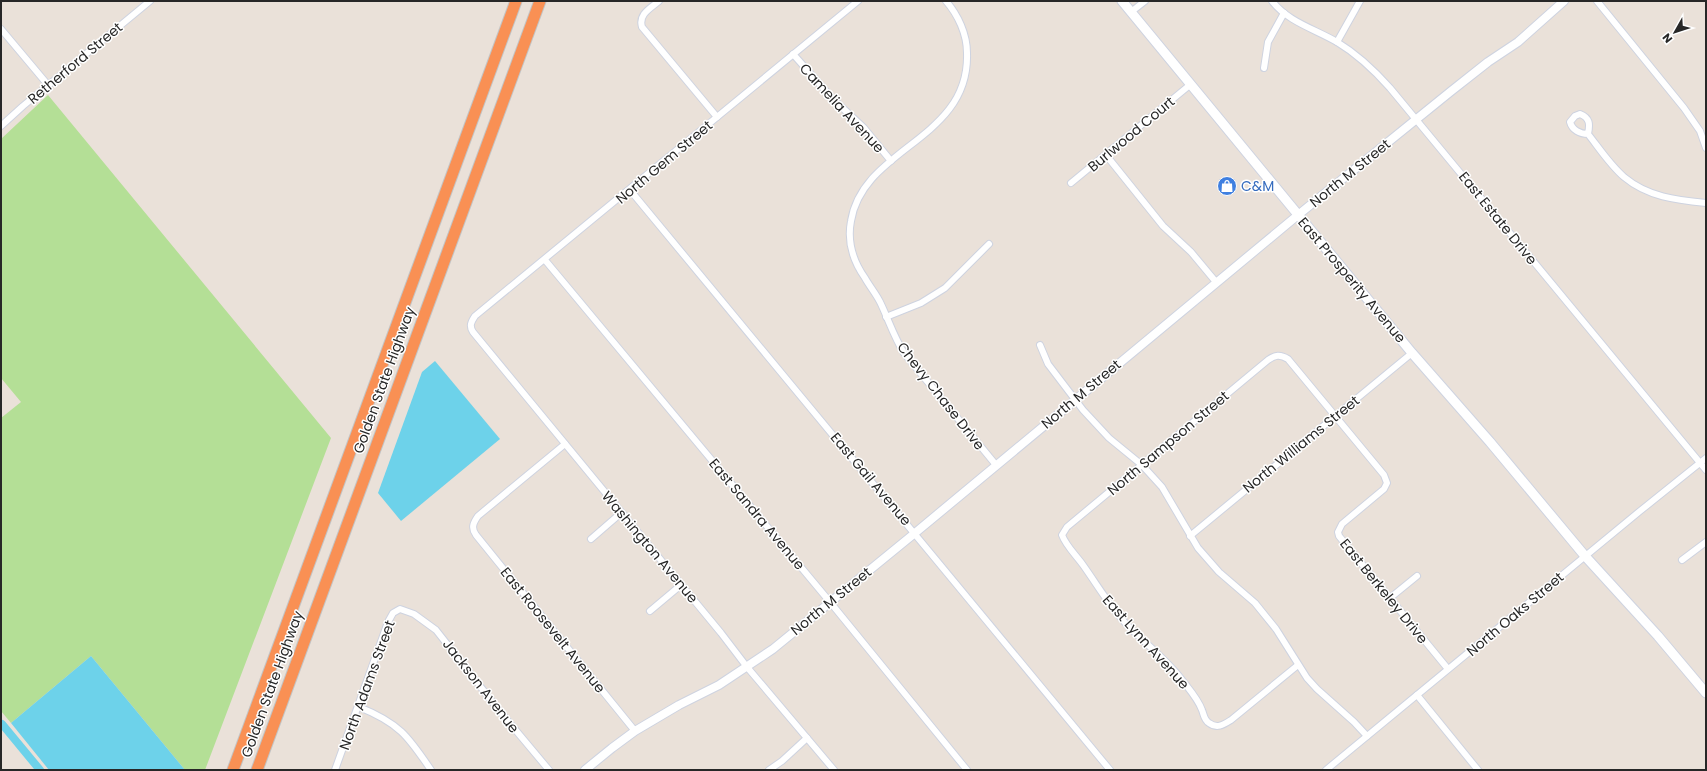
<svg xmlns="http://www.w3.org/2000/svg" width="1707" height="771" font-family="Poppins,sans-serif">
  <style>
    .green { fill: #b4df96 }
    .water { fill: #6dd2ea }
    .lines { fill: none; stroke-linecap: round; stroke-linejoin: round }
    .canal { stroke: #6dd2ea; stroke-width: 8 }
    .minor-casing { stroke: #ced3e0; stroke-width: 8 }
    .tertiary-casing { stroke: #ced3e0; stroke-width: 10 }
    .secondary-casing { stroke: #ced3e0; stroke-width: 11 }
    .motorway-casing { stroke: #c3c3c3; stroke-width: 13 }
    .minor { stroke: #fff; stroke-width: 6 }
    .tertiary { stroke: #fff; stroke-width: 8 }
    .secondary { stroke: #fff; stroke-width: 9 }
    .motorway { stroke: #f99054; stroke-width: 11 }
    .labels { text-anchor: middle; stroke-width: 3; stroke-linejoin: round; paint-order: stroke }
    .street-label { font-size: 14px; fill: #272727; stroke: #fff }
    .shop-label { font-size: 14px; fill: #366cbe; stroke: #fff; text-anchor: start }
  </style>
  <rect width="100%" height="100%" fill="#eae1d9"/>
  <!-- green -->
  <path class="green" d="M48 95 331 438 205 770H185L91 656 11 723 1 711V418L21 402 1 378V139Z"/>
  <!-- water -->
  <g class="water">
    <path d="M435 361 500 439 401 521 378 493 422 372Z"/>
    <path d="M91 656 185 770H49L11 723Z"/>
  </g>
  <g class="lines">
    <!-- canal -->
    <path class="canal" d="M2 724 40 770"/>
    <defs>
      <g id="minor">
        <path d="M659 1C651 8 638 14 642 27L717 117"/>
        <path d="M946 1C958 15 967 34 967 53 970 140 863 147 851 221 847 242 853 261 865 278 870 287 877 295 881 304 889 321 894 337 904 353L996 465"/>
        <path d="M1272 1C1288 22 1315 29 1337 42 1357 54 1374 70 1390 88L1706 470"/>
        <path d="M1597 1 1684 108 1700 131 1706 148"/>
        <path d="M1131 12 1145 1"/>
        <path d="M1 29 48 85"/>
        <path d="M1337 42 1360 1"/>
        <path d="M793 54 832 98 864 128 891 161"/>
        <path d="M1264 68 1268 42 1284 13"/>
        <path d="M1 126 23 106 150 1"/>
        <path d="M1588 134C1580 134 1572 130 1570 122L1575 116 1580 114C1590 118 1590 124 1588 134 1599 148 1610 165 1624 177 1648 197 1676 200 1706 203"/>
        <path d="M1106 155 1163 226 1191 252 1216 282"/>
        <path d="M1071 183 1191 84"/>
        <path d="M630 190 1110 770"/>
        <path d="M545 260 830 602 967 770"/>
        <path d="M886 317 921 303 945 288 989 244"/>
        <path d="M1040 345 1048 364 1083 410 1109 438 1142 465 1162 487 1198 548 1219 572 1255 603 1276 629 1307 678 1317 689 1354 722 1367 736"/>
        <path d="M565 444 478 516C473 523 471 528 476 535L635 731"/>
        <path d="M1190 536 1412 353"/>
        <path d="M591 539 621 513"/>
        <path d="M1682 560 1706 542"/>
        <path d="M1390 598 1417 576"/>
        <path d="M650 611 681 585"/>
        <path d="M1298 665 1231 720C1223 725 1217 729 1209 723 1204 720 1204 715 1202 710 1198 699 1189 689 1182 680 1167 660 1147 645 1130 628 1111 609 1098 586 1083 565 1076 555 1066 546 1062 535L1067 527 1268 360C1275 355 1280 354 1288 359L1384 475 1387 483 1384 489 1342 524 1338 532 1339 536 1448 669"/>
        <path d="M1417 695 1478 770"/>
        <path d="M359 707C399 723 408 736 431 770"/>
        <path d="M335 770 388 622 393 613 400 609 414 614 436 630 498 709 549 770"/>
        <path d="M769 770 782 761 807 738"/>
        <path d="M834 770 747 667 721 633 473 332C469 326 471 322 475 316L858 1"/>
        <path d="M1326 770 1640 511 1706 458"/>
      </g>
      <path id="tertiary" d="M585 770 612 748 635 731 679 705 719 685 773 649 915 533 1298 215 1450 92 1488 62 1518 42 1564 1"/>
      <path id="secondary" d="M1122 1 1412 353 1490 442 1585 556 1658 636 1706 693"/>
      <g id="motorway">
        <path d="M233 770 516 1"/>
        <path d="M257 770 540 1"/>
      </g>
    </defs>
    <!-- minor casing -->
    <use href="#minor" class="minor-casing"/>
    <!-- tertiary casing -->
    <use href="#tertiary" class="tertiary-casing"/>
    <!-- secondary casing -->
    <use href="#secondary" class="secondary-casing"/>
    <!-- motorway casing -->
    <use href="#motorway" class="motorway-casing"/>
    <!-- minor -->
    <use href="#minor" class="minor"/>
    <!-- tertiary -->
    <use href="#tertiary" class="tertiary"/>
    <!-- secondary -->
    <use href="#secondary" class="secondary"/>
    <!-- motorway -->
    <use href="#motorway" class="motorway"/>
  </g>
  <!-- icons -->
  <defs>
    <symbol id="shop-disc" viewBox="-11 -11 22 22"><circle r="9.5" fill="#3f7fe0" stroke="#fff"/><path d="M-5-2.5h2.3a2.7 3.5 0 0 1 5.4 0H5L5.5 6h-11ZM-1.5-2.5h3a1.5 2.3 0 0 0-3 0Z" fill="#fff"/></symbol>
  </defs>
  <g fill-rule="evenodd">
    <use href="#shop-disc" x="1216" y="175" width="22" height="22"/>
  </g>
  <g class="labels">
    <!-- street labels -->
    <g class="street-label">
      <text transform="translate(75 63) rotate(-40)" y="5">Retherford Street</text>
      <text transform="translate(842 108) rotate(47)" y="5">Camelia Avenue</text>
      <text transform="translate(1131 134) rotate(-40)" y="5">Burlwood Court</text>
      <text transform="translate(664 162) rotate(-40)" y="5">North Gem Street</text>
      <text transform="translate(1350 173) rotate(-39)" y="5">North M Street</text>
      <text transform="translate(1498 218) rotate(51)" y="5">East Estate Drive</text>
      <text transform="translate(1352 280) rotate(50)" y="5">East Prosperity Avenue</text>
      <text transform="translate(384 380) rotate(-70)" y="5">Golden State Highway</text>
      <text transform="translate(1081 394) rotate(-40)" y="5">North M Street</text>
      <text transform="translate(941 396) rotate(52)" y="5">Chevy Chase Drive</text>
      <text transform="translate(1168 443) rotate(-40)" y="5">North Sampson Street</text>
      <text transform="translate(1301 444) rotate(-39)" y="5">North Williams Street</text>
      <text transform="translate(871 479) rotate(50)" y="5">East Gail Avenue</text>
      <text transform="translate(757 514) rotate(50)" y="5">East Sandra Avenue</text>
      <text transform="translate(650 547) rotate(50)" y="5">Washington Avenue</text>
      <text transform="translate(1384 591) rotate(51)" y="5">East Berkeley Drive</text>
      <text transform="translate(831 601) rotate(-39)" y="5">North M Street</text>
      <text transform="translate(1515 614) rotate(-40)" y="5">North Oaks Street</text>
      <text transform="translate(553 630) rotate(51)" y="5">East Roosevelt Avenue</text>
      <text transform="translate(1146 642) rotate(48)" y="5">East Lynn Avenue</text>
      <text transform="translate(272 684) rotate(-70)" y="5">Golden State Highway</text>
      <text transform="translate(367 685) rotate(-70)" y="5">North Adams Street</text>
      <text transform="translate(481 686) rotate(52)" y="5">Jackson Avenue</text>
    </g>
    <!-- shop labels -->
    <g class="shop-label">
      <text x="1241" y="191">C&amp;M</text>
    </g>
  </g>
  <!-- border -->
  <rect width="1707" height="771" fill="none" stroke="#272727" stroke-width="4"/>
  <!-- north arrow -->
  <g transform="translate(1675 32) rotate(231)" stroke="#ffffff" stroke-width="3" paint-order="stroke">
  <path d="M0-3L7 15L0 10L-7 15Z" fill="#272727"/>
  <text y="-6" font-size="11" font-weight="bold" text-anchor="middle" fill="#272727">N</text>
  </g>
</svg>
